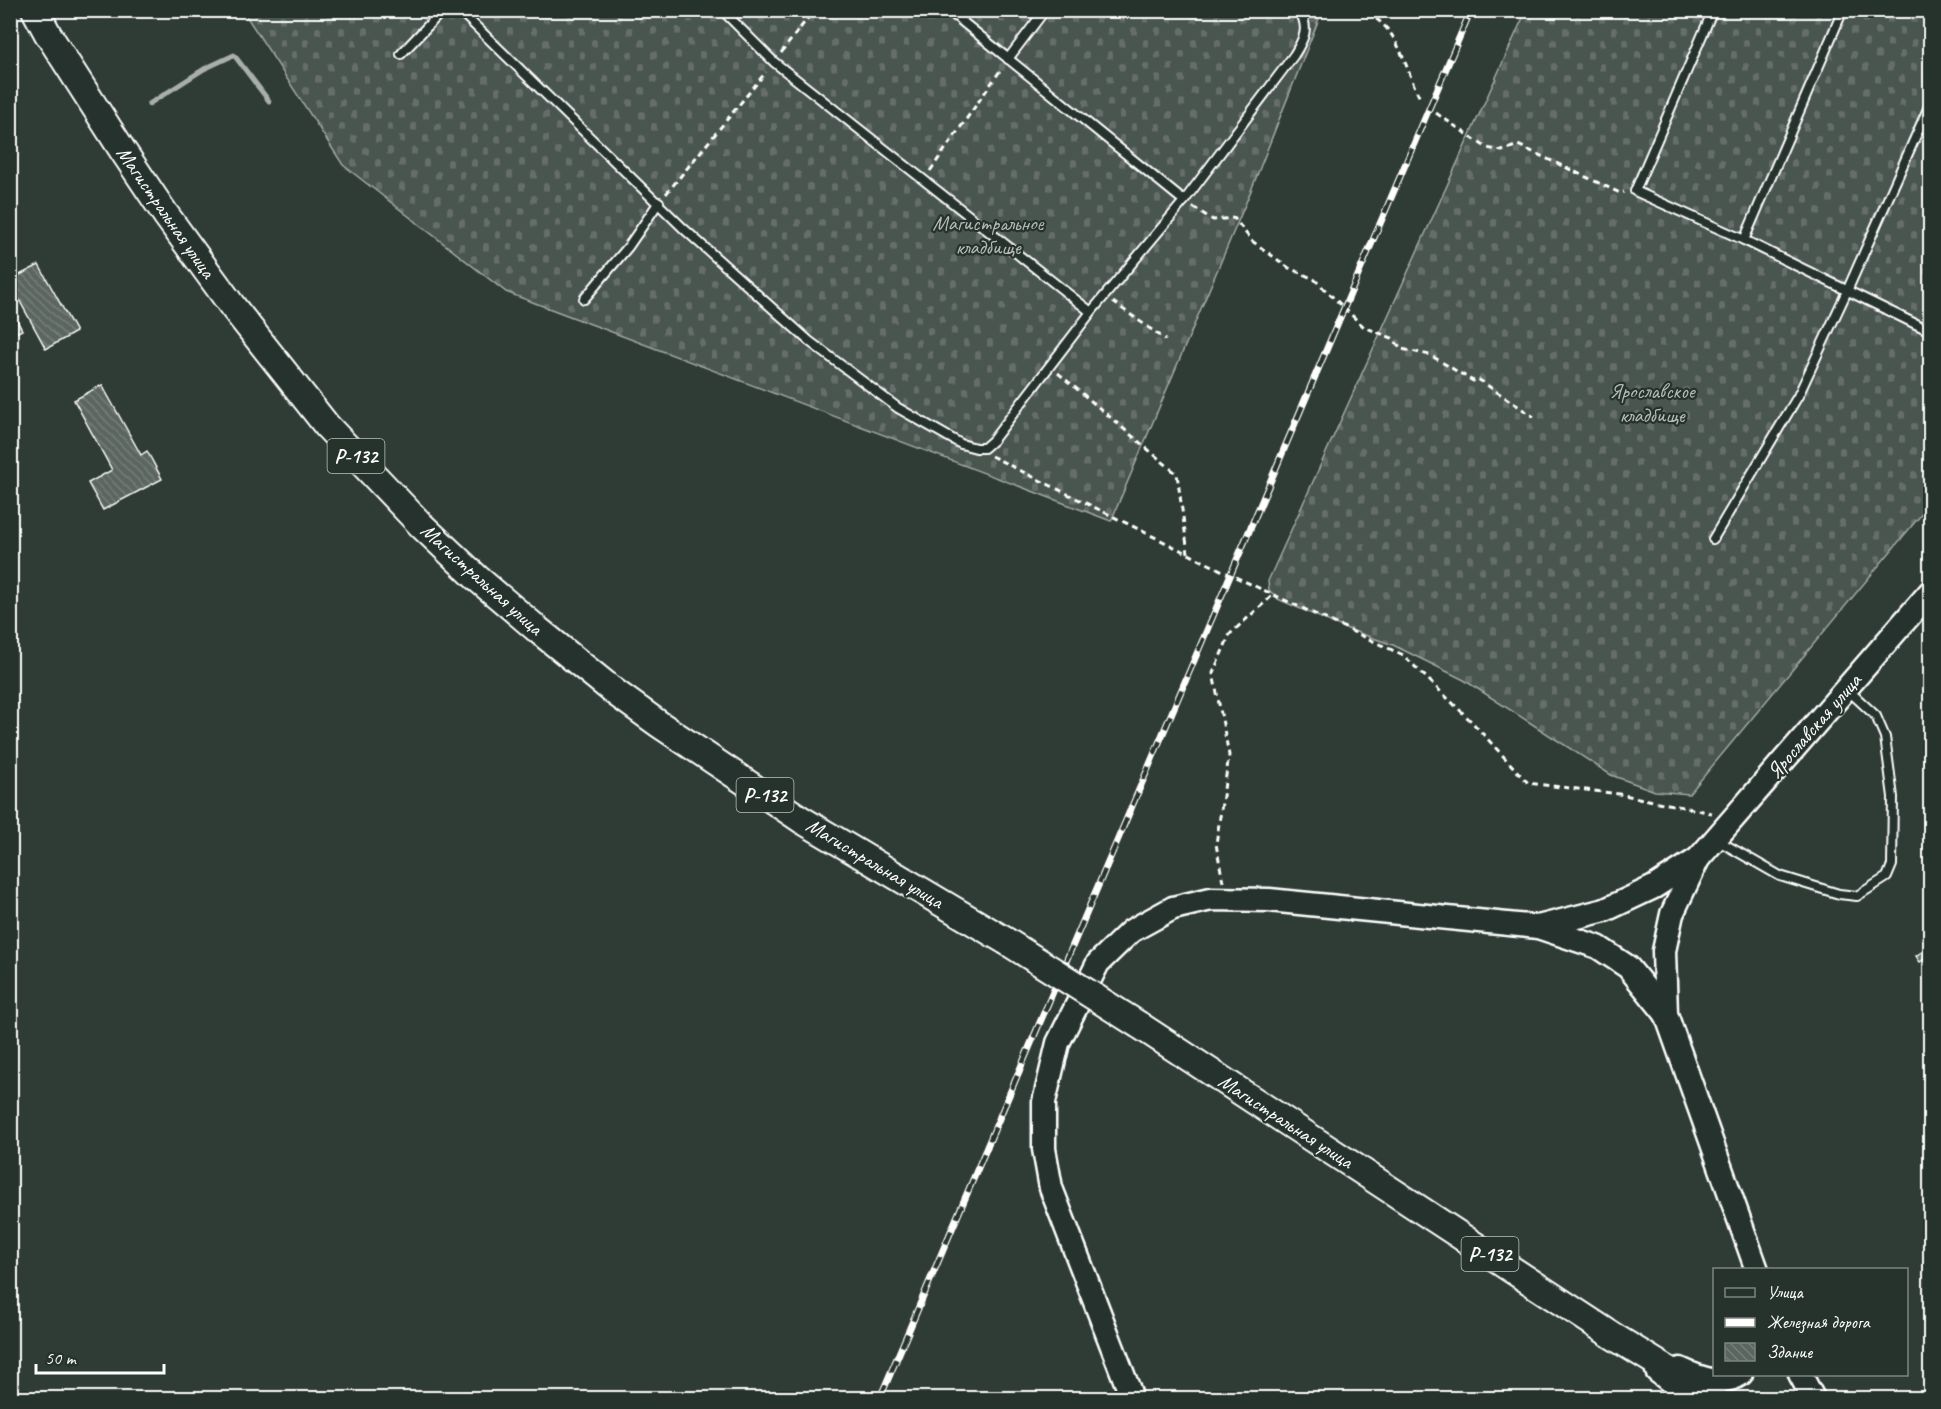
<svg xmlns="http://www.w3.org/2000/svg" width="1941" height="1409" font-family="Caveat,sans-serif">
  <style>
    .cemetery { fill: url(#cemetery-stones); stroke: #a4aaa7; stroke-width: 1.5 }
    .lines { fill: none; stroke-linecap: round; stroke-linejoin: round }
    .stream { stroke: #a9afac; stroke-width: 5 }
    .building { fill: url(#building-back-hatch); stroke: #fff; stroke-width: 1.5 }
    .service-casing { stroke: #fff; stroke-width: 12 }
    .secondary-casing { stroke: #fff; stroke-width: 27 }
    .trunk-casing { stroke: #fff; stroke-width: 30 }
    .path { stroke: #fff; stroke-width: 3; stroke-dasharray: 6 4.5; stroke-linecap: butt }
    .service { stroke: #26332d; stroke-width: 8 }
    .secondary { stroke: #26332d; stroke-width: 22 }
    .trunk { stroke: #26332d; stroke-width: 26 }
    .rail-casing { stroke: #fff; stroke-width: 7 }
    .rail { stroke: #26332d; stroke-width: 4.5; stroke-dasharray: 14; stroke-linecap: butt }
    .trunk-bridge-casing { stroke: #fff; stroke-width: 30; stroke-linecap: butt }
    .trunk-bridge { stroke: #26332d; stroke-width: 26 }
    .labels { text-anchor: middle; stroke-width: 4.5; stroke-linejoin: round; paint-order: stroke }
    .shield { fill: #26332d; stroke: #bec2c0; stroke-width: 1.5 }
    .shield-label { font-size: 20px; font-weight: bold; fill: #fff }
    .street-label { font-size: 21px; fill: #fff; stroke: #26332d }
    .park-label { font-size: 21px; fill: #b7bbb9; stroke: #26332d }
  </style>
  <defs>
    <pattern id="cemetery-stones" width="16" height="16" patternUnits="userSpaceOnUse" patternTransform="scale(1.5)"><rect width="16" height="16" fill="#4a544f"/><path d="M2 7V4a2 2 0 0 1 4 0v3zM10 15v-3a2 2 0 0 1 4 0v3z" fill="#656e69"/></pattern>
    <pattern id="building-back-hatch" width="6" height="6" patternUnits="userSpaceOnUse" patternTransform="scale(1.5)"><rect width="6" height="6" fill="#5b6661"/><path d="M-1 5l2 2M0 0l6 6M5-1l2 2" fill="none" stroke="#747d79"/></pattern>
  </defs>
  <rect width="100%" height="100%" fill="#2f3b35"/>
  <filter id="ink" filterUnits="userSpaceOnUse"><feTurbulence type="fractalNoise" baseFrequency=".0167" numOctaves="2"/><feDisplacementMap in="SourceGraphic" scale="12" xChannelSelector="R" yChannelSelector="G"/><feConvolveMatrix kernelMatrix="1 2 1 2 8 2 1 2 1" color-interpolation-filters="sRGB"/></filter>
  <g filter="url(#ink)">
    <!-- cemetery -->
    <g class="cemetery">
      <path d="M243 11H1322L1250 193 1111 521 506 292 343 165Z"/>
      <path d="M1526 11H1930V504L1689 794 1655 791 1611 775 1464 680 1393 645 1342 627 1278 599 1269 590 1268 581Z"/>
    </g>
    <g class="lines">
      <!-- stream -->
      <path class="stream" d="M149 104 204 69 234 55 269 101"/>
    </g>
    <!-- building -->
    <g class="building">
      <path d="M39 265 76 332 46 349 10 283V280Z"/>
      <path d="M10 307 22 330 10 336Z"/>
      <path d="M102 385 141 455 147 451 162 479 103 510 88 483 112 470 74 400Z"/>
      <path d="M1926 949 1930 955 1920 962 1916 956Z"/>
    </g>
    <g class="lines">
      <defs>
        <g id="service">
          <path d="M459 10 683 228 809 341 898 408 961 444 976 448H984L993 440 1091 312 1184 201 1294 55C1304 39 1310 28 1299 10"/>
          <path d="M722 10 774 62 1091 312"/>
          <path d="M948 10 1184 201"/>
          <path d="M1713 10 1635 191 1744 240"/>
          <path d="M1843 10 1744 240 1930 331"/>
          <path d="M401 54 443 10"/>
          <path d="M1008 59 1045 10"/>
          <path d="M584 299 628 247 659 202"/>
          <path d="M1713 539 1798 396 1847 291 1930 104"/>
          <path d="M1717 840 1780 876 1839 894 1857 896 1887 877 1892 865 1893 797 1885 737 1876 716 1849 691"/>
        </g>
        <g id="secondary">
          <path d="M1538 927 1605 910 1654 887 1698 859"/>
          <path d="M1757 1270 1666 1014 1664 951 1672 914 1698 859 1930 592"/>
          <path d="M1680 1369C1699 1378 1721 1387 1741 1374"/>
          <path d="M1657 1371 1671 1382 1683 1398"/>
          <path d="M1800 1374 1813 1398"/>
          <path d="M1131 1398 1129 1390 1051 1188 1044 1149V1102L1058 1043 1098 963 1131 931 1173 908 1211 899 1269 900 1538 927 1598 947 1628 967 1666 1014"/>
        </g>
        <g id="trunk">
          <path d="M35 10 48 34 123 151 166 215 233 307 327 426 421 525 477 578 537 629 616 693 659 724 802 820 1006 941"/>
          <path d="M1139 1025 1613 1336 1714 1398"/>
        </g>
      </defs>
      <!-- service casing -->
      <use href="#service" class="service-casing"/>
      <!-- secondary casing -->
      <use href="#secondary" class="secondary-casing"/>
      <!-- trunk casing -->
      <use href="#trunk" class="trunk-casing"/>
      <!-- path -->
      <g class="path">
        <path d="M1357 10C1400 21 1403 67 1421 100"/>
        <path d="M1328 12 1337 10"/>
        <path d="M1315 18 1321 13 1329 10"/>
        <path d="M781 53 814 10"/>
        <path d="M1436 113 1487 148 1502 151 1518 145 1620 193 1624 192"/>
        <path d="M930 171 1002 68"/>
        <path d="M666 194 766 72"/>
        <path d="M1193 207 1213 220 1234 218 1252 241 1289 268 1314 279 1364 327 1392 338 1402 349 1430 355 1473 381 1478 379 1534 417"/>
        <path d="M1113 302 1166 340"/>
        <path d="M1058 373 1177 474 1188 553"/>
        <path d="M991 456 1231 575 1403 655 1470 720 1528 783 1619 794 1712 813"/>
        <path d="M1223 882 1216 844 1229 755 1213 673 1230 634 1273 595"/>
      </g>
      <!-- service -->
      <use href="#service" class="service"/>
      <!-- secondary -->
      <use href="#secondary" class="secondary"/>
      <!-- trunk -->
      <use href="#trunk" class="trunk"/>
      <defs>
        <path id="rail" d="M880 1398 1471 10"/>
      </defs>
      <!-- rail casing -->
      <use href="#rail" class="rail-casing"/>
      <!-- rail -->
      <use href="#rail" class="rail"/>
      <defs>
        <path id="trunk-bridge" d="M1006 941 1139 1025"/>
      </defs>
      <!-- trunk-bridge casing -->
      <use href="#trunk-bridge" class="trunk-bridge-casing"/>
      <!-- trunk-bridge -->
      <use href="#trunk-bridge" class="trunk-bridge"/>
    </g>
  </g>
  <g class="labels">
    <!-- shield labels -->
    <g class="shield">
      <rect x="327.5" y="439" width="57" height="34" rx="4.5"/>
      <rect x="736.5" y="778" width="57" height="34" rx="4.5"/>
      <rect x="1461.5" y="1237" width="57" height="34" rx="4.5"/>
    </g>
    <g class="shield-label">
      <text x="356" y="463">Р-132</text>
      <text x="765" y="802">Р-132</text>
      <text x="1490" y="1261">Р-132</text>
    </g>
    <!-- street labels -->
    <g class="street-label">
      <text transform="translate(166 212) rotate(55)" y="7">Магистральная улица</text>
      <text transform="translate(482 579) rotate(42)" y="7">Магистральная улица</text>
      <text transform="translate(1814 726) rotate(-49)" y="7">Ярославская улица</text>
      <text transform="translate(875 863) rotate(31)" y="7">Магистральная улица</text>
      <text transform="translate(1286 1121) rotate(33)" y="7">Магистральная улица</text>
    </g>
    <!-- park labels -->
    <g class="park-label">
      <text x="988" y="230">Магистральное<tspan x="988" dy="24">кладбище</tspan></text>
      <text x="1652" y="398">Ярославское<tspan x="1652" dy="24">кладбище</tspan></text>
    </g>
  </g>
  <!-- margin -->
  <rect width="1941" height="1409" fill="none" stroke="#26332d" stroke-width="36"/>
  <rect x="18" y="18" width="1905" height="1373" fill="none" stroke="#fff" stroke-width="2" filter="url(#ink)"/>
  <!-- legend -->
  <rect x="1713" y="1268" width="195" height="108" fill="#26332d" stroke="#7d8581" stroke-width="1.5"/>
  <rect x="1725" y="1288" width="30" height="9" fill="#26332d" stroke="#7d8581" stroke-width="1.5"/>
  <text x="1767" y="1298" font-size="18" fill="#ffffff">Улица</text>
  <rect x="1725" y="1318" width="30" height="9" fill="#ffffff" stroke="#7d8581" stroke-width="1.5"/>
  <text x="1767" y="1328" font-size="18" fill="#ffffff">Железная дорога</text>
  <rect x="1725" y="1343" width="30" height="18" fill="url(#building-back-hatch)" stroke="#7d8581" stroke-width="1.5"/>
  <text x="1767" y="1358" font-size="18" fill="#ffffff">Здание</text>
  <!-- scale -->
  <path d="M36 1364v9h128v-9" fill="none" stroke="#ffffff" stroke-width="3"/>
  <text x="45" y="1364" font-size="18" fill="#ffffff" stroke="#26332d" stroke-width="4.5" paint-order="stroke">50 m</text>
</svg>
